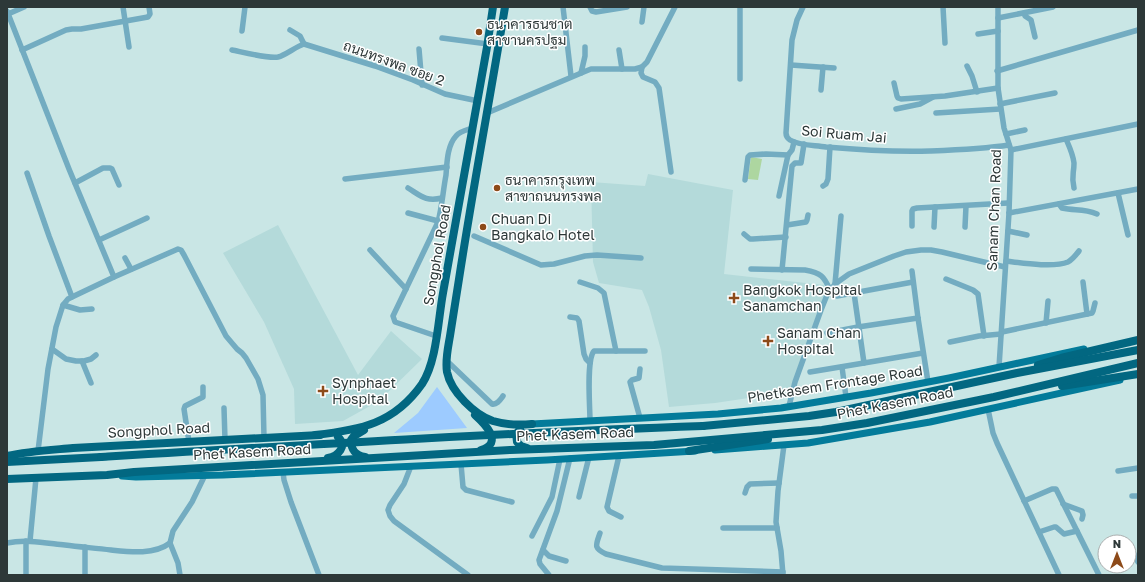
<svg xmlns="http://www.w3.org/2000/svg" width="1145" height="582" font-family="'Golos Text',Sarabun,sans-serif">
  <style>
    .built { fill: #b4dada }
    .green { fill: #add6a0 }
    .water { fill: #9dcbff }
    .lines { fill: none; stroke-linecap: round; stroke-linejoin: round }
    .minor { stroke: #73acc1; stroke-width: 5.5 }
    .major { stroke: #037b9a; stroke-width: 7 }
    .highway { stroke: #026781; stroke-width: 8 }
    .highway-bridge { stroke: #026781; stroke-width: 8 }
    .poi-dot { fill: #8d4a19; stroke: #fff; stroke-width: 1.5 }
    .labels { text-anchor: middle; stroke-width: 3; stroke-linejoin: round; paint-order: stroke }
    .poi-label { font-size: 14px; fill: #2d3838; stroke: #fff; text-anchor: start }
    .street-label { font-size: 14px; fill: #2d3838; stroke: #fff }
  </style>
  <rect width="100%" height="100%" fill="#c9e6e5"/>
  <!-- built -->
  <g class="built">
    <path d="M648 174 733 190 724 274 824 285 826 289 789 392 715 403 669 407 661 350 649 307 642 290 599 283 593 262 591 182 645 186Z"/>
    <path d="M278 225 358 375 391 331 422 359 379 401 343 421 295 424 294 389 264 322 223 253Z"/>
  </g>
  <!-- green -->
  <path class="green" d="M751 157 762 159 758 180 748 179Z"/>
  <!-- water -->
  <path class="water" d="M437 387 467 428 394 433 418 413Z"/>
  <g class="lines">
    <!-- minor -->
    <g class="minor">
      <path d="M123 7 129 47"/>
      <path d="M563 7 571 76"/>
      <path d="M590 7 592 11 596 12 627 7"/>
      <path d="M740 7V79"/>
      <path d="M803 7 797 20 792 40 786 133C786 136 787 138 790 140 800 146 815 145 826 147 860 150 895 152 930 151 956 150 983 149 1009 145"/>
      <path d="M943 7 945 43"/>
      <path d="M998 7V88L1004 128 1011 150 1009 213 999 367"/>
      <path d="M7 11 69 169 114 277"/>
      <path d="M1024 13 1025 16 1031 20 1035 37"/>
      <path d="M8 14 24 7"/>
      <path d="M998 18 1053 7"/>
      <path d="M642 22 644 7"/>
      <path d="M242 31 245 7"/>
      <path d="M978 34 998 31"/>
      <path d="M442 38 488 44"/>
      <path d="M304 44 375 66 413 80 445 94 478 101"/>
      <path d="M419 49 422 85"/>
      <path d="M22 50 66 30 72 29H81L148 17 150 14 149 7"/>
      <path d="M232 50C242 52 269 59 278 57 286 55 295 47 304 44L300 36 290 30"/>
      <path d="M619 50 622 69"/>
      <path d="M791 65 834 68"/>
      <path d="M967 66 972 76 977 92"/>
      <path d="M642 67 641 73 643 77 655 82 659 88 671 172"/>
      <path d="M997 71 1138 30"/>
      <path d="M581 73 585 56V47"/>
      <path d="M894 83 897 96 898 98 901 99 945 96 998 88"/>
      <path d="M821 90 823 67"/>
      <path d="M1000 104 1055 93"/>
      <path d="M896 109 920 104 933 97"/>
      <path d="M487 113 586 71 591 69H635L642 67 647 62 675 7"/>
      <path d="M936 113 1000 109"/>
      <path d="M1006 134 1025 130"/>
      <path d="M1066 139C1069 146 1073 154 1074 163 1074 174 1071 176 1074 188"/>
      <path d="M1011 150 1138 124"/>
      <path d="M27 173 49 236 72 297"/>
      <path d="M345 179 447 167"/>
      <path d="M745 180 748 157 750 155 766 154 788 155"/>
      <path d="M75 183 103 168H110L112 169 119 185"/>
      <path d="M823 186 826 184 828 179 830 147"/>
      <path d="M408 188C421 196 426 202 442 198"/>
      <path d="M1118 193 1128 235"/>
      <path d="M779 196 788 155 792 150 794 142"/>
      <path d="M1059 204 1062 208C1075 211 1083 208 1097 214"/>
      <path d="M408 213 438 221"/>
      <path d="M1009 213 1138 189"/>
      <path d="M787 225 806 222 807 220 808 215"/>
      <path d="M912 226V211L913 209 917 208 1008 203"/>
      <path d="M934 227 935 207"/>
      <path d="M965 227 966 206"/>
      <path d="M1008 231 1027 235"/>
      <path d="M744 234 750 239H753L786 237"/>
      <path d="M474 236 541 265 554 264 585 256 597 255 641 258"/>
      <path d="M99 240 147 218"/>
      <path d="M370 250 406 289"/>
      <path d="M125 258 131 269"/>
      <path d="M1006 261C1022 263 1053 268 1068 262 1073 259 1076 255 1079 251"/>
      <path d="M751 269 805 270C821 273 824 276 830 290"/>
      <path d="M782 270 792 166 795 163H801L804 144"/>
      <path d="M912 271 918 318 928 382"/>
      <path d="M946 279 973 290 978 294 984 336"/>
      <path d="M580 282 598 288 604 293 616 351"/>
      <path d="M1083 282 1087 314"/>
      <path d="M835 284 841 216"/>
      <path d="M854 293 864 363 923 353"/>
      <path d="M837 296 913 282"/>
      <path d="M63 305 80 310 92 309"/>
      <path d="M570 317 577 318 579 321 584 354 586 359 590 363"/>
      <path d="M1046 323 1048 301"/>
      <path d="M1002 332 1092 313 1093 311 1095 303"/>
      <path d="M827 333 858 327 918 318"/>
      <path d="M436 336 398 323 395 322 393 316 438 222C442 207 443 191 446 175 447 163 447 146 456 136 460 131 467 130 473 128"/>
      <path d="M950 342 979 336 1001 334"/>
      <path d="M52 349 66 359 76 361H84L91 359 96 355"/>
      <path d="M82 361 91 383"/>
      <path d="M447 361 492 404C497 405 500 400 503 396"/>
      <path d="M842 367 846 397"/>
      <path d="M640 369 639 378 632 380 630 382 640 418"/>
      <path d="M810 372 864 363"/>
      <path d="M789 406 795 382 821 310 827 295 835 284 849 274 894 256 906 252 921 250H931L942 252 1005 267"/>
      <path d="M224 408 225 440"/>
      <path d="M988 409 993 433 997 443 1059 575"/>
      <path d="M590 421C590 407 586 360 594 351H645"/>
      <path d="M189 442 184 409 185 406 203 397V387"/>
      <path d="M38 451 48 369 56 327 63 305 68 299 72 297 114 277 178 249 181 250 184 255 226 336 237 349 242 353 246 358 258 379 263 395 264 438"/>
      <path d="M619 456 607 507 609 511 621 517"/>
      <path d="M461 464 463 487 466 490 512 502"/>
      <path d="M411 466 404 484 390 505 388 510 390 516 394 521 468 575"/>
      <path d="M1118 471 1138 468"/>
      <path d="M283 472 284 480 291 502 319 575"/>
      <path d="M745 493 747 487 750 484 779 483"/>
      <path d="M1132 496H1138"/>
      <path d="M579 497 589 457"/>
      <path d="M1024 501 1052 489H1056L1099 575"/>
      <path d="M1063 504 1082 511 1083 515 1082 519"/>
      <path d="M723 528H777"/>
      <path d="M1039 532 1054 527H1056L1064 534 1077 531"/>
      <path d="M600 533C596 545 593 548 606 554L662 568 783 572"/>
      <path d="M532 536 552 497 560 459"/>
      <path d="M30 541 36 478"/>
      <path d="M7 543C26 539 46 543 65 545 80 547 95 548 111 550 130 552 154 555 170 543"/>
      <path d="M543 550 549 556 566 561"/>
      <path d="M1132 550 1138 562"/>
      <path d="M26 575V541"/>
      <path d="M85 575V547"/>
      <path d="M180 575 178 563 170 543 173 531 192 502 205 475"/>
      <path d="M549 575 540 564 539 560 557 511 570 458"/>
      <path d="M783 575 781 551 776 522 778 491 784 445"/>
    </g>
    <!-- major -->
    <g class="major">
      <path d="M532 424 718 414 781 408 871 393 949 378 1084 349"/>
      <path d="M715 450 808 443 930 422 1120 380"/>
      <path d="M122 476 136 477 223 475 461 464 547 460 695 451"/>
    </g>
    <!-- highway -->
    <g class="highway">
      <path d="M505 7C490 98 473 188 459 279 456 298 453 317 450 336 448 348 445 360 447 372 451 392 475 415 493 421 506 425 520 425 532 424"/>
      <path d="M1038 365 1061 358 1138 340"/>
      <path d="M1062 386 1138 374"/>
      <path d="M475 415C485 424 504 443 481 450"/>
      <path d="M703 426 809 416 836 412 1017 373 1138 350"/>
      <path d="M520 429C516 433 516 437 517 442L521 446 527 448"/>
      <path d="M364 430 354 436 351 440C351 450 355 455 365 457"/>
      <path d="M315 435C360 430 394 424 422 384 437 361 438 320 443 293 458 211 472 129 487 47L493 7"/>
      <path d="M689 451 768 439"/>
      <path d="M7 456C29 451 51 450 73 448L320 435"/>
      <path d="M328 458C338 456 348 446 338 437"/>
      <path d="M7 462 101 457"/>
      <path d="M7 479 107 475 134 472 510 450 654 445 822 430 867 423 994 397 1138 363"/>
    </g>
    <!-- highway-bridge -->
    <path class="highway-bridge" d="M101 457C302 445 502 433 703 426"/>
  </g>
  <!-- markers -->
  <g class="poi-dot">
    <circle cx="479" cy="32" r="4"/>
    <circle cx="497" cy="188" r="4"/>
    <circle cx="483" cy="227" r="4"/>
    <path d="M732 292h4v4h4v4h-4v4h-4v-4h-4v-4h4z"/>
    <path d="M766 335h4v4h4v4h-4v4h-4v-4h-4v-4h4z"/>
    <path d="M321 385h4v4h4v4h-4v4h-4v-4h-4v-4h4z"/>
  </g>
  <g class="labels">
    <!-- poi labels -->
    <g class="poi-label">
      <text x="487" y="29">ธนาคารธนชาต<tspan x="487" dy="16">สาขานครปฐม</tspan></text>
      <text x="505" y="185">ธนาคารกรุงเทพ<tspan x="505" dy="16">สาขาถนนทรงพล</tspan></text>
      <text x="491" y="224">Chuan Di<tspan x="491" dy="16">Bangkalo Hotel</tspan></text>
      <text x="743" y="295">Bangkok Hospital<tspan x="743" dy="16">Sanamchan</tspan></text>
      <text x="777" y="338">Sanam Chan<tspan x="777" dy="16">Hospital</tspan></text>
      <text x="332" y="388">Synphaet<tspan x="332" dy="16">Hospital</tspan></text>
    </g>
    <!-- street labels -->
    <g class="street-label">
      <text transform="translate(394 63) rotate(20)" y="5">ถนนทรงพล ซอย 2</text>
      <text transform="translate(844 134) rotate(5)" y="5">Soi Ruam Jai</text>
      <text transform="translate(994 210) rotate(-88)" y="5">Sanam Chan Road</text>
      <text transform="translate(437 255) rotate(-80)" y="5">Songphol Road</text>
      <text transform="translate(835 384) rotate(-9)" y="5">Phetkasem Frontage Road</text>
      <text transform="translate(895 403) rotate(-11)" y="5">Phet Kasem Road</text>
      <text transform="translate(159 430) rotate(-3)" y="5">Songphol Road</text>
      <text transform="translate(575 434) rotate(-2)" y="5">Phet Kasem Road</text>
      <text transform="translate(252 452) rotate(-3)" y="5">Phet Kasem Road</text>
    </g>
  </g>
  <!-- border -->
  <rect width="1145" height="582" fill="none" stroke="#2d3838" stroke-width="16"/>
  <!-- north arrow -->
  <g transform="translate(1117 554)"><circle r="19" fill="#ffffff" stroke="#abafaf"/>
  <path d="M0-3L7 15L0 10L-7 15Z" fill="#8d4a19"/>
  <text y="-6" font-size="11" font-weight="bold" text-anchor="middle" fill="#2d3838">N</text>
  </g>
</svg>
